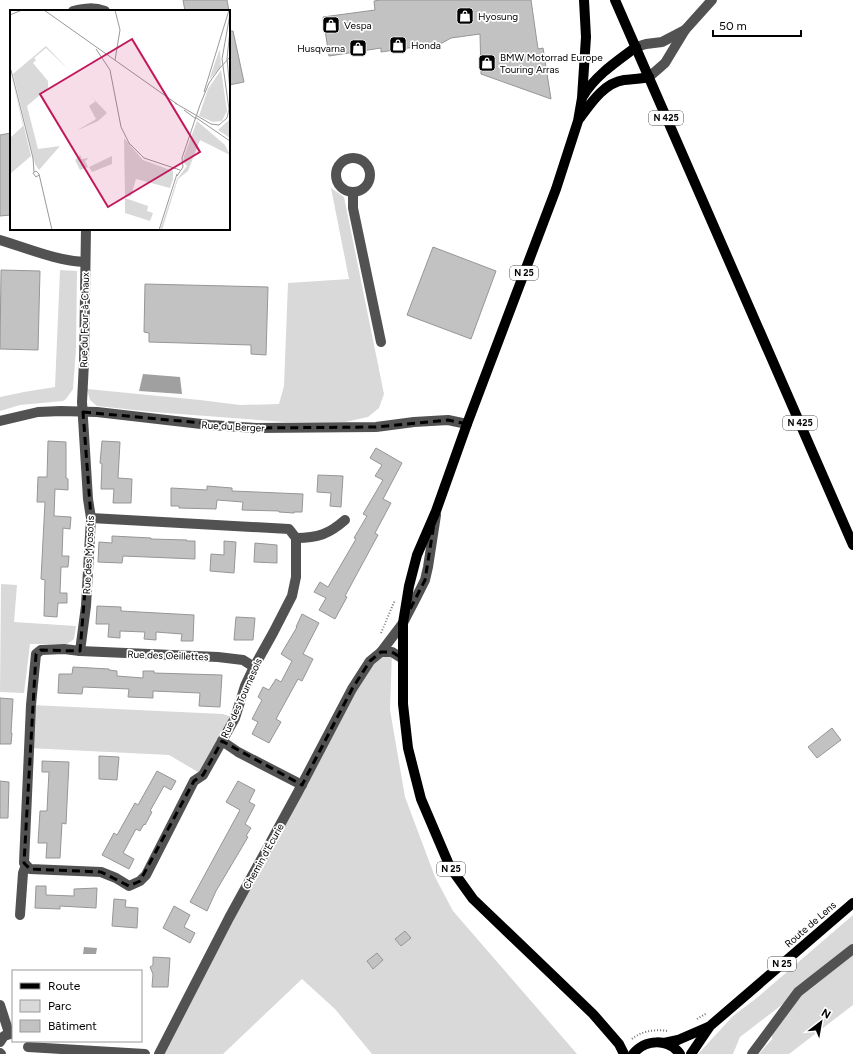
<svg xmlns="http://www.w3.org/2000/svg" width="853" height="1054" font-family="Figtree,sans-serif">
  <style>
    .green { fill: #d9d9d9 }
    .water { fill: #a0a0a0 }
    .building { fill: #c2c2c2; stroke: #969696 }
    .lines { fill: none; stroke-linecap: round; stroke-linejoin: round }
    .path { stroke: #747474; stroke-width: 2; stroke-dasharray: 1 2; stroke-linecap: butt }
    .minor { stroke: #525252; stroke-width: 10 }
    .major { stroke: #000; stroke-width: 10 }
    .marked { fill: none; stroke: #000; stroke-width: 3; stroke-dasharray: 8 5; stroke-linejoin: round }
    .labels { text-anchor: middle; stroke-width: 3.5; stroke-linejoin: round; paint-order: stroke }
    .shield { fill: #fff; stroke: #4c4c4c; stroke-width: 1 }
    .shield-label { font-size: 9px; font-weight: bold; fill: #000 }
    .poi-label { font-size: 10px; fill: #000; stroke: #fff; text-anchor: start }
    .street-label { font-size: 10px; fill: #000; stroke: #fff }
    .inset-road { fill: none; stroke: #999; stroke-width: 1 }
    .view { fill: #c2185b; fill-opacity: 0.15; stroke: #c2185b; stroke-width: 2 }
    .inset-edge { fill: none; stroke: #000; stroke-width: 2 }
  </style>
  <rect width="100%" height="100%" fill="#fff"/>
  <!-- green -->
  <g class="green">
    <path d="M331 188 344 197 384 394 379 408 368 417 345 422H285L153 412 97 406 90 400 87 389 200 400 240 405 279 404 284 386 288 283 349 279Z"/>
    <path d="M60 270 77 271 76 349 73 389 66 399 63 401 20 405 0 411V397L24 392 55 387Z"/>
    <path d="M1 584 17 585 14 622 76 626 74 639 67 644H30L24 693 0 692Z"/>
    <path d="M392 652 390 710 405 797 435 877 453 911 577 1054H372L335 1009 302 979 223 1054H159L370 661Z"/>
    <path d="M31 705 223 714 235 718 203 775 169 755 28 748Z"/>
    <path d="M853 915V1005L789 1054H759L772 1039V1026L796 994 740 1037 733 1054H698L733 1016 758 997Z"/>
  </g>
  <!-- water -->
  <g class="water">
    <path d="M143 374 180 377 182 394 139 391Z"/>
    <path d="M84 947 97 948 96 954H83Z"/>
  </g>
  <!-- building -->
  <g class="building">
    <path d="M183 0H227L229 11H185Z"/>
    <path d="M381 0H531L538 49 543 48 551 99 481 74 480 34 451 38 442 43 381 52V48L329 56 323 17 375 10 374 1Z"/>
    <path d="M229 31H233L244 82 229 85Z"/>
    <path d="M11 133V215L0 216V135Z"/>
    <path d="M433 247 496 271 471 339 407 315Z"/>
    <path d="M1 270 40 271 38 350 0 349Z"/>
    <path d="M145 284 268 287 266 355 251 354V345L149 342V333L144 332Z"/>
    <path d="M48 441 66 442V478L68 479V490L55 489 54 516 71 517 70 529 63 528 62 556H69L68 567H61L60 593H67V603H58L57 617 44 616 45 580 41 579 45 502H37L38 477H47Z"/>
    <path d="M102 441 120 442 118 478 132 479 131 503H113L114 489H101L102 464 100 463Z"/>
    <path d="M376 448 402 463 383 499 391 503 375 533 378 535 345 596 347 597 335 619 319 610 326 598 314 592 320 582 328 587 356 539 354 538 367 516 363 514 383 480 375 476 382 465 370 458Z"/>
    <path d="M318 475 343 476 341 507 330 506 331 493 317 492Z"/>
    <path d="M207 486 232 488V491L303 494 302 512H294V513L279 512V511L242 510 243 502 217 500 216 509 179 508V506H171V488L207 490Z"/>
    <path d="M112 536 151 538V539L187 540V541H195V559L123 556 122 563 98 562 99 542 112 543Z"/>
    <path d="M224 541 236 542 234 573 210 571 211 554 224 555Z"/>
    <path d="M255 543 277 545V563L254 562Z"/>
    <path d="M97 606 121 607V611L194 615 193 641H181L182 634 156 632V640L144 639 145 632 120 631V638L108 637 109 624H96Z"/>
    <path d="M302 614 319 623 303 654 313 659 302 681 298 679 276 719 281 722 269 743 252 734 258 722 252 719 262 700 258 697 263 687 269 690 276 679 281 682 292 661 281 654 297 627H296Z"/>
    <path d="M236 617 255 618 253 640H234Z"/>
    <path d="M73 667 109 669V670L117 671V676L143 678V671H154V673L222 675 220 707 199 706 200 693 153 691V698L128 697 129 689 83 687 82 694 58 693 59 674H72Z"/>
    <path d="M0 698 13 699 11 733H12L11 744H0Z"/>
    <path d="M832 728 841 740 817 758 808 747Z"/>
    <path d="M99 756 119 757 117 780 99 779Z"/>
    <path d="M42 761 69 762 66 824 62 823 60 858H46L47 843H38L40 811H47L48 790 49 772H42Z"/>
    <path d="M157 771 176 781 171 790 164 786 150 811 152 812 145 825 144 824 140 831 136 829 123 853 134 859 129 869 102 855 114 833 117 835 135 803 138 805Z"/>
    <path d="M0 781 9 782 8 818H0Z"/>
    <path d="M238 781 255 790 249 802 255 805 245 824 251 828 246 836 248 837 216 891 207 911 190 902 240 810 226 802Z"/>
    <path d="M36 886H46V895L74 896V889L97 888 96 908 60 906V909L35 908Z"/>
    <path d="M114 899 126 900 125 907 138 908 137 928 112 926Z"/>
    <path d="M174 906 190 915 184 927 195 933 190 943 163 928Z"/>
    <path d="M405 931 411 938 401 946 395 939Z"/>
    <path d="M377 953 383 960 373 969 367 961Z"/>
    <path d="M153 957 170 958 168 987H152L153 974 150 967 153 965Z"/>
  </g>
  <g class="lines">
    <!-- path -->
    <g class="path">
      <path d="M381 633 395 600"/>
      <path d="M697 1019 707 1013"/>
      <path d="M632 1039C641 1031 655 1029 667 1031"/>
    </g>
    <!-- minor -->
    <g class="minor">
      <path d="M73 11C85 8 94 7 105 11"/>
      <path d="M636 47 646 44 662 42 685 30"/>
      <path d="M649 77 665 63 685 30 712 0"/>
      <circle cx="353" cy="175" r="17"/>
      <path d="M353 192V208L381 342"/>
      <path d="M0 240C27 248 57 261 85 262"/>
      <path d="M0 421 38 412 61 411 97 412 210 425 256 428 376 427 414 422 448 420 467 424"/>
      <path d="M91 518 289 529 296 538V577L292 596 273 633 254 667 245 686 235 718 203 775 194 781 146 875 140 881 129 886 116 878 101 872 30 869 24 863 31 705 36 654 41 650 64 649 80 651 218 657 243 660 254 667"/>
      <path d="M296 538C318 538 329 534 345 520"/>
      <path d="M80 651 86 606 91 518 88 499 82 402 84 362 86 229"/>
      <path d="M381 652H392L403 659"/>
      <path d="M222 741 238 752 302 785"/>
      <path d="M20 915 23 873 26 865"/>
      <path d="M0 1005 9 1033"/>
      <path d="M0 1042 4 1036 13 1033"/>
      <path d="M28 1047 145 1054"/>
      <path d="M0 1053 1 1054"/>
      <path d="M159 1054 229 918 298 792 352 689 370 661 381 652 403 623 416 598 425 580 428 567 436 515"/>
      <path d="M752 1054 798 992 853 949"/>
    </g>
    <!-- major -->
    <g class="major">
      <path d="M584 0 586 37 582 98 578 121 556 189 467 424 436 511 417 555 409 586 403 623V704L408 748 421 799 450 867 473 899 593 1014 619 1044 624 1054"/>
      <path d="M615 0 853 545"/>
      <path d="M583 96C596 75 616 62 636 47"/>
      <path d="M580 118C591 103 604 83 624 80 632 79 640 79 649 77"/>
      <path d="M664 1043 678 1040 708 1027"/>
      <path d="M633 1054C645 1039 668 1038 680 1054"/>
      <path d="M691 1054 710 1026 853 903"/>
    </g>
  </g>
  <!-- marked area -->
  <path class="marked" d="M83 412 256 428 376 427 448 420 467 424 436 511 425 580 403 623V659L392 652H381L370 661 352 689 302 785 222 741 203 775 194 781 140 881 129 886 101 872 30 869 24 863 36 654 41 650 80 651 91 518Z"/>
  <!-- icons -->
  <defs>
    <symbol id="shop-square" viewBox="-11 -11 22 22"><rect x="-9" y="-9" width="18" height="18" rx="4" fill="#000" stroke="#fff"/><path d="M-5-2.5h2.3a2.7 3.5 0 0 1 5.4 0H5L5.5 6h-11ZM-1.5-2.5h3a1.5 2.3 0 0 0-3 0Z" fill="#fff"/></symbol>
  </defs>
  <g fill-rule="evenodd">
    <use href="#shop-square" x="455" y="6" width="20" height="20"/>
    <use href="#shop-square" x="321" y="15" width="20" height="20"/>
    <use href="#shop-square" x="388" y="35" width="20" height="20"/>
    <use href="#shop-square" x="348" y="38" width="20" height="20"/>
    <use href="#shop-square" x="477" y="53" width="20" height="20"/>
  </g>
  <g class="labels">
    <!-- shield labels -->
    <g class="shield">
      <rect x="649" y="111" width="34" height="14" rx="3"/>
      <rect x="510" y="266" width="28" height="14" rx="3"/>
      <rect x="783" y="416" width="34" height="14" rx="3"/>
      <rect x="437" y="862" width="28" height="14" rx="3"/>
      <rect x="768" y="957" width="28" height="14" rx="3"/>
    </g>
    <g class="shield-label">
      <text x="666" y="121">N 425</text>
      <text x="524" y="276">N 25</text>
      <text x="800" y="426">N 425</text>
      <text x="451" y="872">N 25</text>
      <text x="782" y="967">N 25</text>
    </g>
    <!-- poi labels -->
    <g class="poi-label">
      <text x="478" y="20">Hyosung</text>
      <text x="344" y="29">Vespa</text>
      <text x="411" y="49">Honda</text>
      <text x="345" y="52" text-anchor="end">Husqvarna</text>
      <text x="500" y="61">BMW Motorrad Europe<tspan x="500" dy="12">Touring Arras</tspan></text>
    </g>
    <!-- street labels -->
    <g class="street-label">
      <text transform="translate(84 320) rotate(-89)" y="4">Rue du Four-à-Chaux</text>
      <text transform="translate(233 426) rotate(3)" y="4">Rue du Berger</text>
      <text transform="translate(88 555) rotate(-87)" y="4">Rue des Myosotis</text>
      <text transform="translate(168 655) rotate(2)" y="4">Rue des Oeillettes</text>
      <text transform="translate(241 698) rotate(-66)" y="4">Rue des Tournesols</text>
      <text transform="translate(263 856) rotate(-61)" y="4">Chemin d'Écurie</text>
      <text transform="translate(810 924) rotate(-41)" y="4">Route de Lens</text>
    </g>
  </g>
  <!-- overview -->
  <g transform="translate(10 10)">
    <rect width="220" height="220" fill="#fff"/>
    <path d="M36 36 59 60 36 38 24 48 26 50 23 53 38 71V78L17 96 28 139 50 136 29 160 25 154 3 64ZM210 40 211 57 199 70 209 41ZM0 59 21 146 0 164V128L13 116ZM211 60 217 101 212 111 203 112 189 106 198 79ZM78 83 97 103 88 111 66 121 86 109 79 96 86 91ZM220 109V128L208 120ZM187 111 215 135 220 145 190 130 178 161 168 169 152 220H150L167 169 177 156 173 152 174 146ZM114 128 133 150 163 161V169L160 178 126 169 121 186 115 187ZM70 145 72 149 79 148 75 151 78 157 70 160 65 150ZM102 146V154L82 162 79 157ZM115 188 138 196 137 201 143 203 140 211 115 203Z" fill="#d9d9d9"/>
    <path class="inset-road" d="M34 0 167 94M105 0 110 20 105 50M0 5 12 0M220 20 217 49 220 80M86 39 100 60 111 117 119 133 134 148 170 160M209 59 220 47M1 60 23 148 24 162M194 82 219 0M165 93 201 114 209 115 217 108 219 99 212 49 220 4M174 100 186 109M185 107 220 131M29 165 26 167 23 163 26 161 29 164 42 220M167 166 173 157 172 148 190 95 199 73 209 59M149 220 167 164"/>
    <path class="view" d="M122 29 190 142 98 197 30 84Z"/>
    <rect width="220" height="220" class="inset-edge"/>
  </g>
  <!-- legend -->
  <rect x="12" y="970" width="130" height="72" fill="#ffffff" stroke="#999999"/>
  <rect x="20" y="983" width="20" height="6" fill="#000000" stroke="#999999"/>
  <text x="48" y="990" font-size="12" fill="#000000">Route</text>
  <rect x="20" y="1000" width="20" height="12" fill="#d9d9d9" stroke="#999999"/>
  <text x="48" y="1010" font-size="12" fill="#000000">Parc</text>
  <rect x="20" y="1020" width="20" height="12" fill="#c2c2c2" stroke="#999999"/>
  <text x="48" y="1030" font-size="12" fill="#000000">Bâtiment</text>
  <!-- north arrow -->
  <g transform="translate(821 1022) rotate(31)" stroke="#ffffff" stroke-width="3" paint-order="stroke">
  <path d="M0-3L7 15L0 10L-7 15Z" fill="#000000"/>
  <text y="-6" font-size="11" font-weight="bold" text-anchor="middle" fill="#000000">N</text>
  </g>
  <!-- scale -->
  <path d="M713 30v6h88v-6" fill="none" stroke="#000000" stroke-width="2"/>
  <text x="719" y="30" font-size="12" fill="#000000" stroke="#ffffff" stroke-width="3" paint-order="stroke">50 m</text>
</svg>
